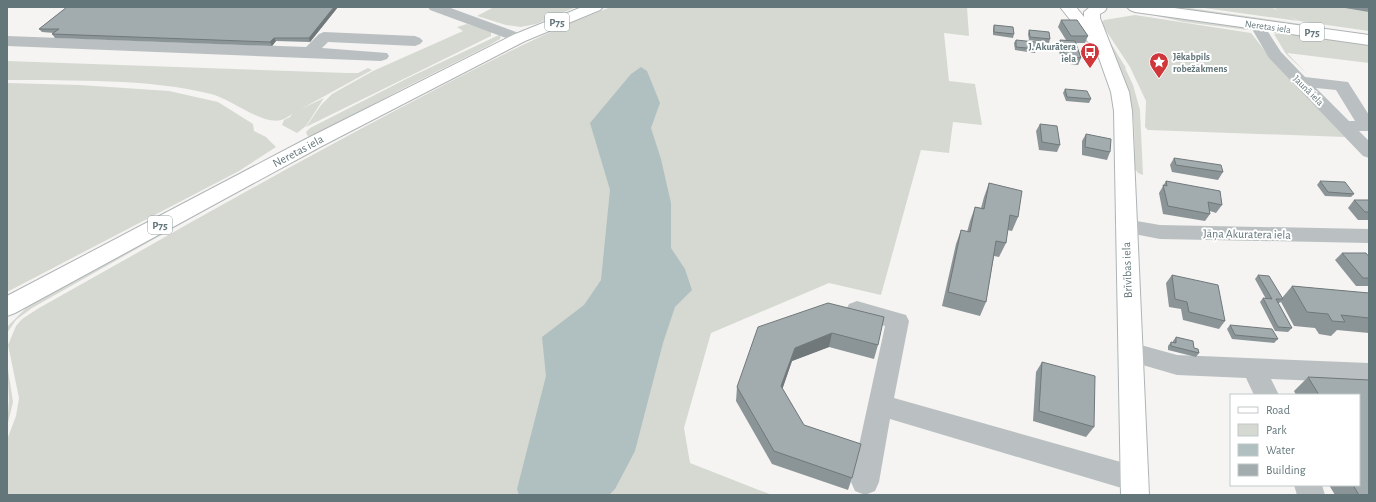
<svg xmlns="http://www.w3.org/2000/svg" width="1376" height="502" font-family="'Alegreya Sans',sans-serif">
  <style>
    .green { fill: #d6d9d2 }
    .water { fill: #b0c0c0 }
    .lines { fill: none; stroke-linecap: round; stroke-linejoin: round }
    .major-casing { stroke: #aeb4b6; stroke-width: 2 }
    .minor { fill: #bac0c1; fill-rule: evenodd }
    .major { fill: #fff; fill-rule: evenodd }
    .wall { fill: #8b9496 }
    .shaded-wall { fill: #71787a }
    .building { fill: #a2acae; stroke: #71787a }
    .labels { text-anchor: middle; stroke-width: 4; stroke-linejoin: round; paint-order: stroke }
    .far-street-label { font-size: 10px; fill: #63767a; stroke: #fff }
    .far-poi-label { font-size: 10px; font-weight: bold; fill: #63767a; stroke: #fff; text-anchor: end }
    .shield { fill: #fff; stroke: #929fa2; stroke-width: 1 }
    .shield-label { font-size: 11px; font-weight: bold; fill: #63767a }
    .street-label { font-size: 12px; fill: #63767a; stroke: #fff }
  </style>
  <rect width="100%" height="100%" fill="#f5f4f2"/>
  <!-- green -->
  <g class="green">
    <path d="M494 7H576L536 24 521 27 506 25 477 16Z"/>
    <path d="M611 7H967L969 36 944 33 949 81 975 84 982 125 953 122 949 153 921 150 881 295 829 283 711 333 684 428 690 463 772 495H7V440L16 416 19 398 8 345 16 326 22 319 39 308C159 241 278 172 400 108 469 72 538 34 611 7Z"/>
    <path d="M1169 7H1183L1301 24 1308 28Z"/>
    <path d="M1197 7H1271L1278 11 1273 7H1369V31L1299 21 1288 16 1298 21Z"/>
    <path d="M1139 12 1239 26 1248 30 1184 22Z"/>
    <path d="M1135 15 1251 33 1273 61 1345 137 1148 130 1145 127 1146 101 1130 67 1101 23 1104 20Z"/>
    <path d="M467 24 489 31 491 32V36L306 127 321 105 332 94 373 71 463 31 457 27Z"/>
    <path d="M1102 29 1126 68H1125L1133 85 1140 110 1143 175 1138 173 1135 169 1134 124 1130 98 1123 75Z"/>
    <path d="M1281 32 1369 44V63L1287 53 1307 74 1286 54 1274 34Z"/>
    <path d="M501 34 500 39 488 46 404 88 310 138 307 135 306 132 310 128 408 78Z"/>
    <path d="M7 61 347 73H358L368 68 372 70 301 109 324 98 306 126 297 133 282 125 284 120 290 117 292 114C289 116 285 119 281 120 262 125 231 99 211 94 145 78 74 81 7 80Z"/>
    <path d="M7 83 80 85 169 91 218 102 253 124 254 131 266 137 276 147 239 171 7 292Z"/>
    <path d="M315 148 317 150 241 190 32 308 16 320 7 333V327L25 309 38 301Z"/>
    <path d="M7 363 13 402 7 427 9 400Z"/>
  </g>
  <!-- water -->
  <path class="water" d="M641 67 647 71 660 103 651 128 661 159 671 203V248L685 269 692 290 675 307 663 343 635 451 615 489 609 495H519L517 489 546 376 542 337 584 305 601 280 610 190 590 123 631 74Z"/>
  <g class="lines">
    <defs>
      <g id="major">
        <path d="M582 7H603L600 10 525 41 320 147 15 313 7 316V296L306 139 513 35Z"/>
        <path d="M1060 7H1076L1084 17V12L1090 7H1107L1105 11 1100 14V18L1129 92 1132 111 1149 495H1121L1114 111 1111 92 1094 44 1088 42Z"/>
        <path d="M1127 7H1167L1369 35V45L1135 12 1130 10Z"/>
      </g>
    </defs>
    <!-- major casing -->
    <use href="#major" class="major-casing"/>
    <!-- minor -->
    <g class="minor">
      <path d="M428 7H448L524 35 527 38 524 41H514L430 10Z"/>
      <path d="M1256 20 1261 21 1281 52 1305 77 1348 82 1369 115V131H1359L1369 141V158L1363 156 1269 58 1249 24 1251 21ZM1316 88 1336 90 1355 121H1349Z"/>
      <path d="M324 32 415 36 420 38 423 41 420 44 415 46 328 42 322 48 387 53 389 56 387 59 381 61 7 46V36L306 47 319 34Z"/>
      <path d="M1125 219 1160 225 1369 229V243L1160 239 1118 231 1115 226 1118 221Z"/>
      <path d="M857 301 906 315 909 321 894 398 1135 466 1145 470 1149 479 1145 488 1135 492 890 419 879 482 875 491 865 495 855 491 851 482 885 326 849 316 846 310 849 304Z"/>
      <path d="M1130 342 1177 355 1369 363V383L1271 379 1279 395H1254L1246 378 1177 375 1122 359 1118 352 1122 345Z"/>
      <path d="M1294 485H1322L1325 495H1297Z"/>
    </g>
    <!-- major -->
    <use href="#major" class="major"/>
  </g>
  <!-- wall -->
  <g class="wall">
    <path d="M67 7H338L310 42 276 41 272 46 55 38 52 34 54 33 42 32 39 29Z"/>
    <path d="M1339 7H1369V12Z"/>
    <path d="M1061 20 1088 36 1085 43H1076L1081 58 1078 65 1062 63 1058 47 1060 40H1066L1058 27Z"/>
    <path d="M994 25 1014 34 1013 38 993 35V29Z"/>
    <path d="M1029 30 1050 39 1049 43 1029 40 1028 34Z"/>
    <path d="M1016 40 1037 49 1035 53 1015 50 1014 43Z"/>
    <path d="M1065 89 1091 99 1089 103 1066 101 1063 93Z"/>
    <path d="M1040 124 1060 145 1057 152 1039 150 1036 131Z"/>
    <path d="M1086 134 1110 152 1107 160 1082 155V141Z"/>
    <path d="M1174 158 1223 172 1218 180 1172 172 1170 165Z"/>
    <path d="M1166 181 1222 205 1216 213 1210 211V214L1205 221 1163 214 1159 193Z"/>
    <path d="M1320 181 1354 194 1351 197 1325 196 1317 185Z"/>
    <path d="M989 183 1018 217 1012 231 1007 230 1006 243 999 257 994 256 986 302 980 316 942 306 956 244 961 230 967 232 970 221 975 207 981 208 984 197Z"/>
    <path d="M1354 200H1369V220H1358L1348 208Z"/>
    <path d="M1342 253 1369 257V286H1356L1335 260Z"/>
    <path d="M1172 275 1225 321 1219 329 1183 320 1181 309 1169 307 1166 283Z"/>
    <path d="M1258 275 1282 298 1292 286 1369 293V333L1337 330 1331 336 1319 334 1315 328 1294 326 1281 302 1279 303H1278L1292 328 1288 332 1275 331 1260 302 1263 298 1266 299 1255 279Z"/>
    <path d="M828 303 878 345 874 359 829 347 792 361 782 389 804 425 852 478 848 490 772 464 736 401 737 387Z"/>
    <path d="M1230 325 1278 339 1274 343 1232 339 1227 329Z"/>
    <path d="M1176 337 1194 348 1199 353 1196 357 1168 350V346L1171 342 1173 343V341Z"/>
    <path d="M1042 362 1094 427 1086 437 1033 421 1036 372Z"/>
    <path d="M1308 377 1369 380V495H1335L1329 485H1359V395H1296L1294 391Z"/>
  </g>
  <!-- shaded-wall -->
  <g class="shaded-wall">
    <path d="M334 7H338L310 42 309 38Z"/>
    <path d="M274 38 276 41 272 46 270 42Z"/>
    <path d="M832 333 829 347 792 361 779 399 781 386 795 348Z"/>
  </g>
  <!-- building -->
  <g class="building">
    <path d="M67 7H334L309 38H274L270 42 52 34 59 29H39Z"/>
    <path d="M1061 20H1077L1088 36H1071Z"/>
    <path d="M994 25 1013 27 1014 34 994 32Z"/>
    <path d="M1029 30 1049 32 1050 39 1030 37Z"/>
    <path d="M1016 40 1036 42 1037 49 1016 47Z"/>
    <path d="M1060 40 1075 41 1081 58 1065 56Z"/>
    <path d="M1065 89 1087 91 1091 99 1067 97Z"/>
    <path d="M1040 124 1057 126 1060 145 1042 142Z"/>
    <path d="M1086 134 1111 139 1110 152 1085 147Z"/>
    <path d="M1174 158 1221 165 1223 172 1176 165Z"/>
    <path d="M1166 181 1220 191 1222 205 1208 202 1210 214 1168 206 1163 185 1167 186Z"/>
    <path d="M1320 181 1345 182 1354 194 1328 192Z"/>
    <path d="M989 183 1022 191 1018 217 1010 215 1006 243 996 241 986 302 948 292 961 230 970 232 975 207 984 209Z"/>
    <path d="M1354 200H1369V212H1365Z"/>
    <path d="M1342 253H1366L1369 257V278H1363Z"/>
    <path d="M1172 275 1218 285 1225 321 1189 312 1187 302 1175 299Z"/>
    <path d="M1258 275 1269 276 1283 299H1276L1292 328 1278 327 1263 298 1272 299Z"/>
    <path d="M1292 286 1369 293V318L1341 315 1345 322 1332 321 1328 314 1307 312Z"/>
    <path d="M828 303 884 317 878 345 832 333 795 348 781 386 804 425 861 444 852 478 774 451 737 387 758 327Z"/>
    <path d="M1230 325 1272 329 1278 339 1235 335Z"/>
    <path d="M1176 337 1193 341 1194 348 1198 349 1199 353 1171 346V342L1176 343Z"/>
    <path d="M1042 362 1095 376 1094 427 1039 411Z"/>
    <path d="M1308 377 1369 380V495H1359L1353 485H1359V395H1319Z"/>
  </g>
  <!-- icons -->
  <defs>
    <symbol id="bus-pin" viewBox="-11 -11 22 30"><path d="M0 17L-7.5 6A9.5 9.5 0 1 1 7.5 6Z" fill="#cf373a" stroke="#fff"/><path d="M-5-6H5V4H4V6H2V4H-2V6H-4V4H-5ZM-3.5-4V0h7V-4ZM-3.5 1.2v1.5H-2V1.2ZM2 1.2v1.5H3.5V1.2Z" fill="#fff"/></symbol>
    <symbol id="sight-pin" viewBox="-11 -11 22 30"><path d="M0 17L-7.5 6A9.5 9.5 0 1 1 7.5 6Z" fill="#cf373a" stroke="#fff"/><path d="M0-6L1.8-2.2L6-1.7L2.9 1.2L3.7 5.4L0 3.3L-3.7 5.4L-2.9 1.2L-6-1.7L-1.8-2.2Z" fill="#fff"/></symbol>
  </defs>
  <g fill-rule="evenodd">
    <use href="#bus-pin" x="1079" y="41" width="22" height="30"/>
    <use href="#sight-pin" x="1148" y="51" width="22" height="30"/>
  </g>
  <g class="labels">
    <!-- far-street labels -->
    <g class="far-street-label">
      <text transform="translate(1268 26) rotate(8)" y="4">Neretas iela</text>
      <text transform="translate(1309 90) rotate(45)" y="4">Jaunā iela</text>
    </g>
    <!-- far-poi labels -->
    <g class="far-poi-label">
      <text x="1076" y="50">J. Akurātera<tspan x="1076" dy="12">iela</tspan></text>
      <text x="1173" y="60" text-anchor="start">Jēkabpils<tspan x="1173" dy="12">robežakmens</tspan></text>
    </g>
    <!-- shield labels -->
    <g class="shield">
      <rect x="545" y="13" width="24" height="18" rx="3"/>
      <rect x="1300" y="23" width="24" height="18" rx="3"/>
      <rect x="148" y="216" width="24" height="18" rx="3"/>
    </g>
    <g class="shield-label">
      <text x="557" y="26">P75</text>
      <text x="1312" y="36">P75</text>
      <text x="160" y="229">P75</text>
    </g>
    <!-- street labels -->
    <g class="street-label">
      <text transform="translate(298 151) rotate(-28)" y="4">Neretas iela</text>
      <text transform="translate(1247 234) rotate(1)" y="4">Jāņa Akuratera iela</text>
      <text transform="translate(1127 270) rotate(-92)" y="4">Brīvības iela</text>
    </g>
  </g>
  <!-- border -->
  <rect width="1376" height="502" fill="none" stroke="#63767a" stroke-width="16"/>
  <!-- legend -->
  <rect x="1230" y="394" width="130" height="92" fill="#ffffff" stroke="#c1c8ca"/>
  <rect x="1238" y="407" width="20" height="6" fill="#ffffff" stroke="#c1c8ca"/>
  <text x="1266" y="414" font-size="12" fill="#63767a">Road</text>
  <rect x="1238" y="424" width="20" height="12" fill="#d6d9d2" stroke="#c1c8ca"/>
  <text x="1266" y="434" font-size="12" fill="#63767a">Park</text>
  <rect x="1238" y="444" width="20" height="12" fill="#b0c0c0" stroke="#c1c8ca"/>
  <text x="1266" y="454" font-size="12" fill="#63767a">Water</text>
  <rect x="1238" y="464" width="20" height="12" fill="#a2acae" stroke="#c1c8ca"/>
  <text x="1266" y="474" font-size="12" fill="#63767a">Building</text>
</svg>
